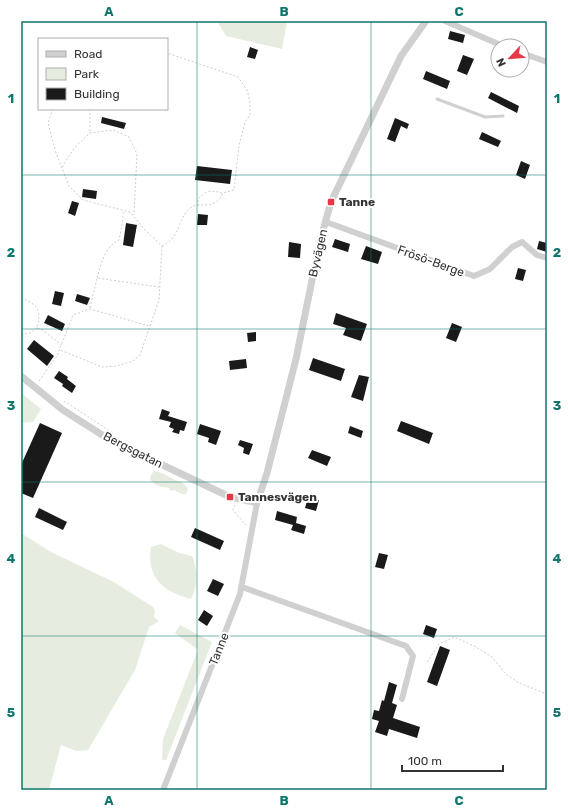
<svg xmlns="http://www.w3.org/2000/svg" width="568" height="811" font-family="Rubik,sans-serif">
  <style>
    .green { fill: #e6ecdf }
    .building { fill: #1a1a1a }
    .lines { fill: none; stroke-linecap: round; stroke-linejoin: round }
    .path { stroke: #cdcdcd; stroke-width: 1; stroke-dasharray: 2 2; stroke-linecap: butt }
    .service { stroke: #d0d0d0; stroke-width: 3 }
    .minor { stroke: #d0d0d0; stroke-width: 6 }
    .tertiary { stroke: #d0d0d0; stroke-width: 7 }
    .grid { fill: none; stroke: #0f766e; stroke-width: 1; stroke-opacity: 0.55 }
    .poi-dot { fill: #e63946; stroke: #fff; stroke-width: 1.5 }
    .labels { text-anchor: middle; stroke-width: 4; stroke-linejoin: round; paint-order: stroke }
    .poi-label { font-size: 12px; font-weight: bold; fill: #333; stroke: #fff; text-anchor: start }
    .street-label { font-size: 12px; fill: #333; stroke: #fff }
    .neatline { fill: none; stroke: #0f766e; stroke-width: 1.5 }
    .grid-label { font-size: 13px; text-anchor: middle; font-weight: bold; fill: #0f766e }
  </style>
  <rect width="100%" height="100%" fill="#fff"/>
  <!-- green -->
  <g class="green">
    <path d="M217 21H287L282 49 226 36Z"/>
    <path d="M21 393 41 409 33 422 21 423Z"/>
    <path d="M154 471C165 472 175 482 182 482L188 489 186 494H182L174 490 171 491 169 488 158 486 150 480 151 475Z"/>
    <path d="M21 533 51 552 114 582 153 607 155 611 154 617 159 621 149 627 135 670 88 750 76 751 61 745 49 790H21Z"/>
    <path d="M161 544 179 553 192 556C198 569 198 586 191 599 164 592 146 578 151 547Z"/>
    <path d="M180 625 212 642 166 760H162L163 739 198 650 175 633Z"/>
  </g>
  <!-- building -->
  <g class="building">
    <path d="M450 31 465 35 463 43 448 39Z"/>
    <path d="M250 47 258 50 255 59 247 57Z"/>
    <path d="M463 55 474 59 467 75 457 71Z"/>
    <path d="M426 71 450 81 447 89 423 79Z"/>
    <path d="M491 92 519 106 517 113 488 98Z"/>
    <path d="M102 117 126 123 124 129 101 123Z"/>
    <path d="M395 118 409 124 407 129 401 126 395 142 387 139Z"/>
    <path d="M482 132 501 141 498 147 479 139Z"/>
    <path d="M521 161 530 165 525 179 516 175Z"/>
    <path d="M197 166 232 170 230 184 195 180Z"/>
    <path d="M83 189 97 191 96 199 82 197Z"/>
    <path d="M72 201 79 203 75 216 68 213Z"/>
    <path d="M198 214 208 215 207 225H197Z"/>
    <path d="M126 223 137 225 133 247 123 245Z"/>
    <path d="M335 239 350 244 348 252 332 247Z"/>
    <path d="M539 241 547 243V252L537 249Z"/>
    <path d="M289 242 301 244 300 258 288 257Z"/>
    <path d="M366 246 382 252 378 264 361 259Z"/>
    <path d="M518 268 526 270 523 281 515 279Z"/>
    <path d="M55 291 64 293 61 306 52 304Z"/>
    <path d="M77 294 90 298 87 305 75 301Z"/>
    <path d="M336 313 367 324 361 341 343 335 346 328 333 324Z"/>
    <path d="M48 315 65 324 62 331 44 323Z"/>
    <path d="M452 323 462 327 456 342 446 338Z"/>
    <path d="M256 332V341L248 342 247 333Z"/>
    <path d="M34 340 54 356 47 366 27 349Z"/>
    <path d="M313 358 345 369 341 381 309 370Z"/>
    <path d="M246 359 247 368 230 370 229 361Z"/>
    <path d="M59 371 68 377 67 379 76 386 72 393 62 386 63 384 54 378Z"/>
    <path d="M359 375 369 377 363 401 351 397Z"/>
    <path d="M162 409 170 412 168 416 187 422 184 431 180 430 179 434 172 432 174 429 169 427 171 422 159 419Z"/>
    <path d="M401 421 433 433 429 444 397 431Z"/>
    <path d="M40 423 62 433 33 498 21 493V465Z"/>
    <path d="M200 424 221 431 216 445 208 442 209 438 197 434Z"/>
    <path d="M350 426 363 431 361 438 348 433Z"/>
    <path d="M240 440 253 444 249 455 243 453 244 448 238 445Z"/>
    <path d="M312 450 331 457 327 466 308 458Z"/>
    <path d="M308 497 319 500 316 511 305 508Z"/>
    <path d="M39 508 67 522 63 530 35 517Z"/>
    <path d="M277 511 297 517 296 523 306 526 304 534 291 530 293 525 275 520Z"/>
    <path d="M195 528 224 541 220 550 191 537Z"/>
    <path d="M379 553 388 555 384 569 375 567Z"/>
    <path d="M213 579 224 584 218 596 207 591Z"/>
    <path d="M204 610 213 616 207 626 198 620Z"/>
    <path d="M426 625 437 629 434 638 423 634Z"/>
    <path d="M440 646 450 650 437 686 427 682Z"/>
    <path d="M389 682 397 685 392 703 397 705 393 718 420 727 417 738 389 729 387 736 375 732 379 721 372 719 374 710 379 711 382 700 384 701Z"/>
  </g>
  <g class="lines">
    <!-- path -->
    <g class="path">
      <path d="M53 109 48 123 56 153 69 186 83 200 130 212 145 230 162 246 159 300 140 355 133 361 117 366 102 367 60 350"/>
      <path d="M90 109V132"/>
      <path d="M62 167 75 147 90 133 113 130 129 137 137 154 134 215"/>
      <path d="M198 206V199C206 190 211 190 222 193"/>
      <path d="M162 246C181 237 177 220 189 209 202 199 213 213 223 193L234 190 239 146 245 122 250 115V102L247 90 238 77 167 53"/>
      <path d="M97 278C102 262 104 248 119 240L123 220V210"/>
      <path d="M21 298C39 305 41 310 37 328L41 329 62 345"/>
      <path d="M90 308 97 278 159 287"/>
      <path d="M21 335 30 333 37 328"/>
      <path d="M39 381 57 356 73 315 90 309 149 326"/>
      <path d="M64 401 113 433"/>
      <path d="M235 505 233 510 246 525"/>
      <path d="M427 662 439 644 454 637 476 647 492 657 506 674 519 683 547 694"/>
    </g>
    <!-- service -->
    <path class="service" d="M437 99 485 117 503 116"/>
    <!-- minor -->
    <g class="minor">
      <path d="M445 21 503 46"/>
      <path d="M522 53 547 62"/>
      <path d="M326 222 474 276 490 269 512 247 522 242 537 255 547 258"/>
      <path d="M242 587 406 646 413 656 402 699"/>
      <path d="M163 790 240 594 257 503"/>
    </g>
    <!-- tertiary -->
    <path class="tertiary" d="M21 376 63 410 110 440 230 497 257 503 267 473 296 359 320 241 331 202 401 56 426 21"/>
  </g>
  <!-- grid -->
  <path class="grid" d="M197 21V790M371 21V790M21 175H547M21 329H547M21 482H547M21 636H547"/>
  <!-- markers -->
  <g class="poi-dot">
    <rect x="327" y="198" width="8" height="8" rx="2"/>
    <rect x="226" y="493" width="8" height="8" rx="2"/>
  </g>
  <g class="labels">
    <!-- poi labels -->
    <g class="poi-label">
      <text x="339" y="206">Tanne</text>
      <text x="238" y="501">Tannesvägen</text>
    </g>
    <!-- street labels -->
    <g class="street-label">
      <text transform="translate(318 253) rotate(-77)" y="4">Byvägen</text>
      <text transform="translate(431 261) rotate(20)" y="4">Frösö-Berge</text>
      <text transform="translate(133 450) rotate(27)" y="4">Bergsgatan</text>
      <text transform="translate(219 649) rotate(-68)" y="4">Tanne</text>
    </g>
  </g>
  <!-- border -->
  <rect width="568" height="811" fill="none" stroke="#ffffff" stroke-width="44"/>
  <!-- legend -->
  <rect x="38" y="38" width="130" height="72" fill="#ffffff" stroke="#adadad"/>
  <rect x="46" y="51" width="20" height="6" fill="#d0d0d0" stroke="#adadad"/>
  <text x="74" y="58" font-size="12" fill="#333333">Road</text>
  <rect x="46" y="68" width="20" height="12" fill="#e6ecdf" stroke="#adadad"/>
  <text x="74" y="78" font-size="12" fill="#333333">Park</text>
  <rect x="46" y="88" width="20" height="12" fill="#1a1a1a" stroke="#adadad"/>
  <text x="74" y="98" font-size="12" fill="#333333">Building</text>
  <!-- north arrow -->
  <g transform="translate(510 58) rotate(244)"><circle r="19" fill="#ffffff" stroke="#adadad"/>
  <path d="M0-3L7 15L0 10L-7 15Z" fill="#e63946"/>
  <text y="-6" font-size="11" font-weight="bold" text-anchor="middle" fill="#333333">N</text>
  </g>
  <!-- scale -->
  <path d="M402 765v6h101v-6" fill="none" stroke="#333333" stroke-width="2"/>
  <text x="408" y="765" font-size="12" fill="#333333" stroke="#ffffff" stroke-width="3" paint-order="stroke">100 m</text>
  <rect x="22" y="22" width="524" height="767" class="neatline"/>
  <g class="grid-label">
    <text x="109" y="16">A</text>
    <text x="284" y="16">B</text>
    <text x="459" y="16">C</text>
    <text x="11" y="103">1</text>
    <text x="557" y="103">1</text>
    <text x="11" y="257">2</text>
    <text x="557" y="257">2</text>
    <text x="11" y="410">3</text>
    <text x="557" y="410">3</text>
    <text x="11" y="563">4</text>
    <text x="557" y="563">4</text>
    <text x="11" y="717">5</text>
    <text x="557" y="717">5</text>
    <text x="109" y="805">A</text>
    <text x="284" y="805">B</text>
    <text x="459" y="805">C</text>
  </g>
</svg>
